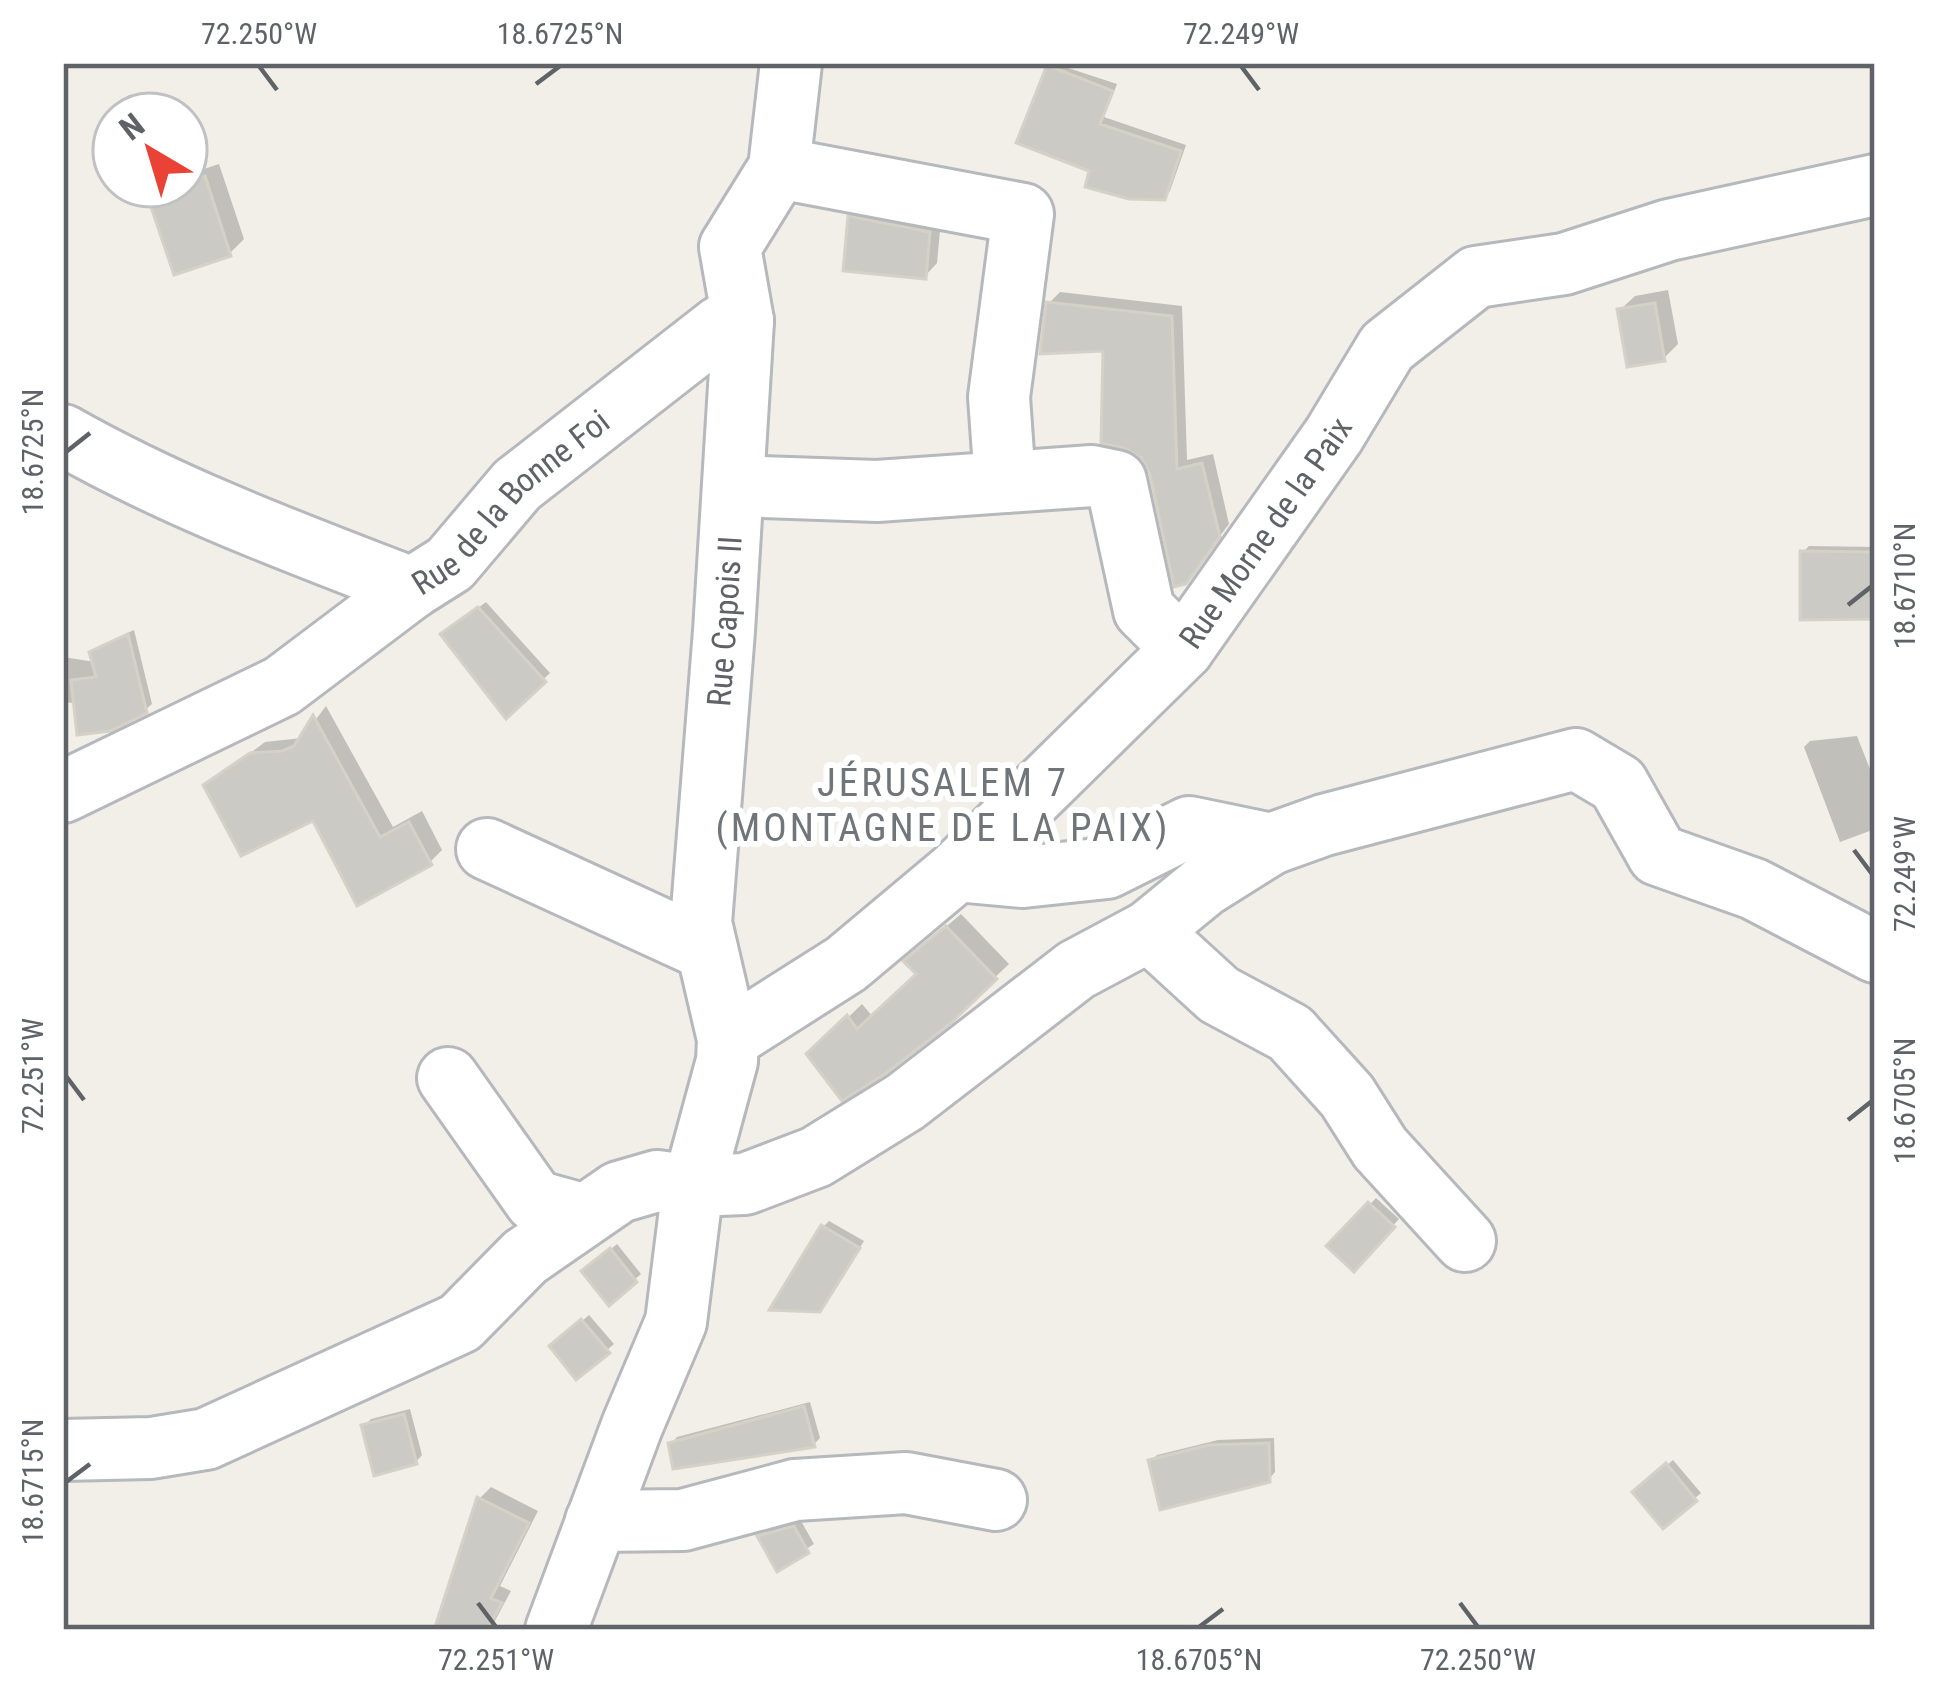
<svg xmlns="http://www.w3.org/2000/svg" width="1938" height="1693" viewBox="0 0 1938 1693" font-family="'Roboto Condensed',sans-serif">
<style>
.shadow{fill:#0003}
.building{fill:#cccac5;stroke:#d6d1c6;stroke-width:3}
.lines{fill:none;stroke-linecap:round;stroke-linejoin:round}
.minor-casing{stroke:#b5b8bc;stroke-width:66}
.minor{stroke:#fff;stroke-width:60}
.ticks{fill:none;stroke:#5f6368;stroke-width:4.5}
.labels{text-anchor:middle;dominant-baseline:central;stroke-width:12;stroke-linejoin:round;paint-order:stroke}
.street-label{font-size:33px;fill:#5f6368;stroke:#fff}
.quarter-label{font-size:39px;letter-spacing:3px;fill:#70757a;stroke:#fff}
.neatline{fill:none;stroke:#5f6368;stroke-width:4.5}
.ticks-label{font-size:30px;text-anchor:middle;fill:#5f6368}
</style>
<rect width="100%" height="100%" fill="#f1efe8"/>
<path class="shadow" d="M 1053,63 L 1117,84 L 1104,117 L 1186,145 L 1170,191 L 1164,197 L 1093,169 L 1049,67 Z
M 219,164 L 244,239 L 230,253 L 151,196 L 160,186 L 186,186 L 186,175 Z
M 863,205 L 941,220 L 937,263 L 925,276 L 851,217 Z
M 1668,290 L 1678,344 L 1664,358 L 1620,310 L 1635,296 Z
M 1060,292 L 1182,306 L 1187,460 L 1213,454 L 1229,524 L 1185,582 L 1153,473 L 1106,348 L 1049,303 Z
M 1809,546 L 1874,547 L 1875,616 L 1803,552 Z
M 486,602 L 550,673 L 506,715 L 450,629 Z
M 134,630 L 152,704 L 145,710 L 63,702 L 63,657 L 95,662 L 92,653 L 99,646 Z
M 326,706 L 393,827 L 422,811 L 442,850 L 430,862 L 314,817 L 207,786 L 265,742 L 302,738 Z
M 1857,736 L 1875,782 L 1875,829 L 1840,842 L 1804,747 L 1810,741 Z
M 961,914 L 1009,964 L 950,1020 L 810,1054 L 862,1004 L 873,1017 L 920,973 L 921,948 Z
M 1376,1198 L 1399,1219 L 1354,1268 L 1331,1246 Z
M 829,1221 L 864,1241 L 826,1302 L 823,1227 Z
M 617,1244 L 641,1274 L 609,1301 L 591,1266 Z
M 589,1315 L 614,1344 L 577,1376 L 553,1346 Z
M 810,1402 L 820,1438 L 814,1444 L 671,1444 L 677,1437 Z
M 410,1409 L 422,1455 L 416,1462 L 364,1426 L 371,1419 Z
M 1274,1438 L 1275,1472 L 1269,1479 L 1151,1461 L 1157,1455 L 1218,1440 Z
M 1673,1460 L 1701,1493 L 1664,1525 L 1636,1492 Z
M 491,1487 L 538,1511 L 500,1586 L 511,1591 L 490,1630 L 437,1630 L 480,1498 Z
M 801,1521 L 814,1544 L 778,1567 L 761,1536 L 767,1530 Z"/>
<path class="building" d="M 1047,65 L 1113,91 L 1100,124 L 1181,151 L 1165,200 L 1129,199 L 1085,187 L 1089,171 L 1016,143 Z
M 205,176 L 231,256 L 174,275 L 147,195 L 186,186 L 186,182 Z
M 848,216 L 930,232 L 926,279 L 843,271 Z
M 1046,302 L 1172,316 L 1177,469 L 1202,463 L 1220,537 L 1186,584 L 1174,587 L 1150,474 L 1141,458 L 1124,448 L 1101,443 L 1103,351 L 1040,354 Z
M 1655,303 L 1665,361 L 1627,367 L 1617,309 Z
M 1800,551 L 1875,552 L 1875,619 L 1800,620 Z
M 478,607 L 546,682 L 506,719 L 440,634 Z
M 128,634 L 147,713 L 110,731 L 77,735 L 71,680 L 96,677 L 89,652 Z
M 313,715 L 380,837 L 409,822 L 432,865 L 357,906 L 313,821 L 241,856 L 203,785 L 250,753 L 282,751 L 294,746 Z
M 946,926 L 997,979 L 952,1022 L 885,1074 L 842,1101 L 806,1054 L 847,1015 L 857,1029 L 916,974 L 903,961 Z
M 1368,1202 L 1395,1227 L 1354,1272 L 1326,1246 Z
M 821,1225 L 860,1248 L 820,1312 L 769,1310 Z
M 610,1248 L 637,1282 L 609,1306 L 581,1271 Z
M 581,1319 L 610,1353 L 576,1380 L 549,1346 Z
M 804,1406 L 815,1447 L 673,1469 L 668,1443 Z
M 404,1414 L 417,1464 L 374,1476 L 361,1425 Z
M 1269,1443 L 1270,1482 L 1160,1510 L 1148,1460 L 1209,1445 Z
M 1666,1463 L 1697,1501 L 1663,1529 L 1632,1492 Z
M 477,1497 L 529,1523 L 491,1598 L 502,1603 L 487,1630 L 434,1630 Z
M 794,1526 L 809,1553 L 777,1572 L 757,1536 Z"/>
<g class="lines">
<g class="minor-casing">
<g id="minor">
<path d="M 779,168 L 1023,214 L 999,397 L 1005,482"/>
<path id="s1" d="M 63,435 C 174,498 293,542 412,588 L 450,564 L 517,485 L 721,326 L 743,321"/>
<path d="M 733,486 L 877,491 L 1092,476 L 1116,481 L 1144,610 L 1183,649"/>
<path d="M 63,792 L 282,686 L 412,588"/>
<path d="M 487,849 L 707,950"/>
<path d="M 957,871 L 1023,877 L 1107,868 L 1189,827 L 1271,844 L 1324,825 L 1576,759 L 1618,784 L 1658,855 L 1754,889 L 1875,952"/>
<path d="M 1149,931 L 1219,995 L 1290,1033 L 1347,1096 L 1380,1148 L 1465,1241"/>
<path id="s2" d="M 728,1039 L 846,964 L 957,871 L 1183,649 L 1334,435 L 1387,347 L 1476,277 L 1564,264 L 1669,230 L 1875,185"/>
<path d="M 448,1078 L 535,1201 L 582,1214"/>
<path d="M 63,1450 L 151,1448 L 206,1439 L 460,1323 L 525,1257 L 619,1192 L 657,1181 L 693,1186 L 745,1184 L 816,1157 L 905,1102 L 1076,970 L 1149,931 L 1204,886 L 1271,844"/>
<path d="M 596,1521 L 683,1520 L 795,1490 L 906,1483 L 996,1500"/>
<path id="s3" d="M 556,1630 L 632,1426 L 676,1322 L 693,1186 L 727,1061 L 728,1039 L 701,923 L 724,631 L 743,321 L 730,247 L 779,168 L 791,63"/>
</g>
</g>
<use href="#minor" class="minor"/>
</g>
<path class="ticks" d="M 259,66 L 277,90M 1241,66 L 1259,90M 536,84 L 560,66M 66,452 L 90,433M 1848,605 L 1872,586M 1854,850 L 1872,874M 66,1076 L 84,1100M 1848,1120 L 1872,1101M 66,1482 L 90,1464M 478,1603 L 496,1627M 1460,1603 L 1478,1627M 1199,1627 L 1223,1609"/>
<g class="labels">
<g class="street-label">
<text stroke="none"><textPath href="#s1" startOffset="513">Rue de la Bonne Foi</textPath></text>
<text stroke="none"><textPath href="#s2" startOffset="744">Rue Morne de la Paix</textPath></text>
<text stroke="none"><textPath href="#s3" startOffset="1041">Rue Capois II</textPath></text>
</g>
<g class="quarter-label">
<text x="943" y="783">JÉRUSALEM 7<tspan x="943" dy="45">(MONTAGNE DE LA PAIX)</tspan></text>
</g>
</g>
<rect width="1938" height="1693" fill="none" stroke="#ffffff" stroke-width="132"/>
<g transform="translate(150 150) rotate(322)"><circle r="57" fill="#ffffff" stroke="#bfc1c3" stroke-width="3"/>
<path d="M0-9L21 45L0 30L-21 45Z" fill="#ea4335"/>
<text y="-18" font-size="33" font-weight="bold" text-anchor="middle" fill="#5f6368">N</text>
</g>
<rect x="66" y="66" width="1806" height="1561" class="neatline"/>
<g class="ticks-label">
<text x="259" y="44">72.250°W</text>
<text x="560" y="44">18.6725°N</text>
<text x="1241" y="44">72.249°W</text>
<text transform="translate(33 452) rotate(-90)" y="10">18.6725°N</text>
<text transform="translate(1905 586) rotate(-90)" y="10">18.6710°N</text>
<text transform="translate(1905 874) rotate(-90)" y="10">72.249°W</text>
<text transform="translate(33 1076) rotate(-90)" y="10">72.251°W</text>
<text transform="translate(1905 1101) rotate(-90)" y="10">18.6705°N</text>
<text transform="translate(33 1482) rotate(-90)" y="10">18.6715°N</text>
<text x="496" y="1670">72.251°W</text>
<text x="1199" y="1670">18.6705°N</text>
<text x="1478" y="1670">72.250°W</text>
</g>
</svg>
